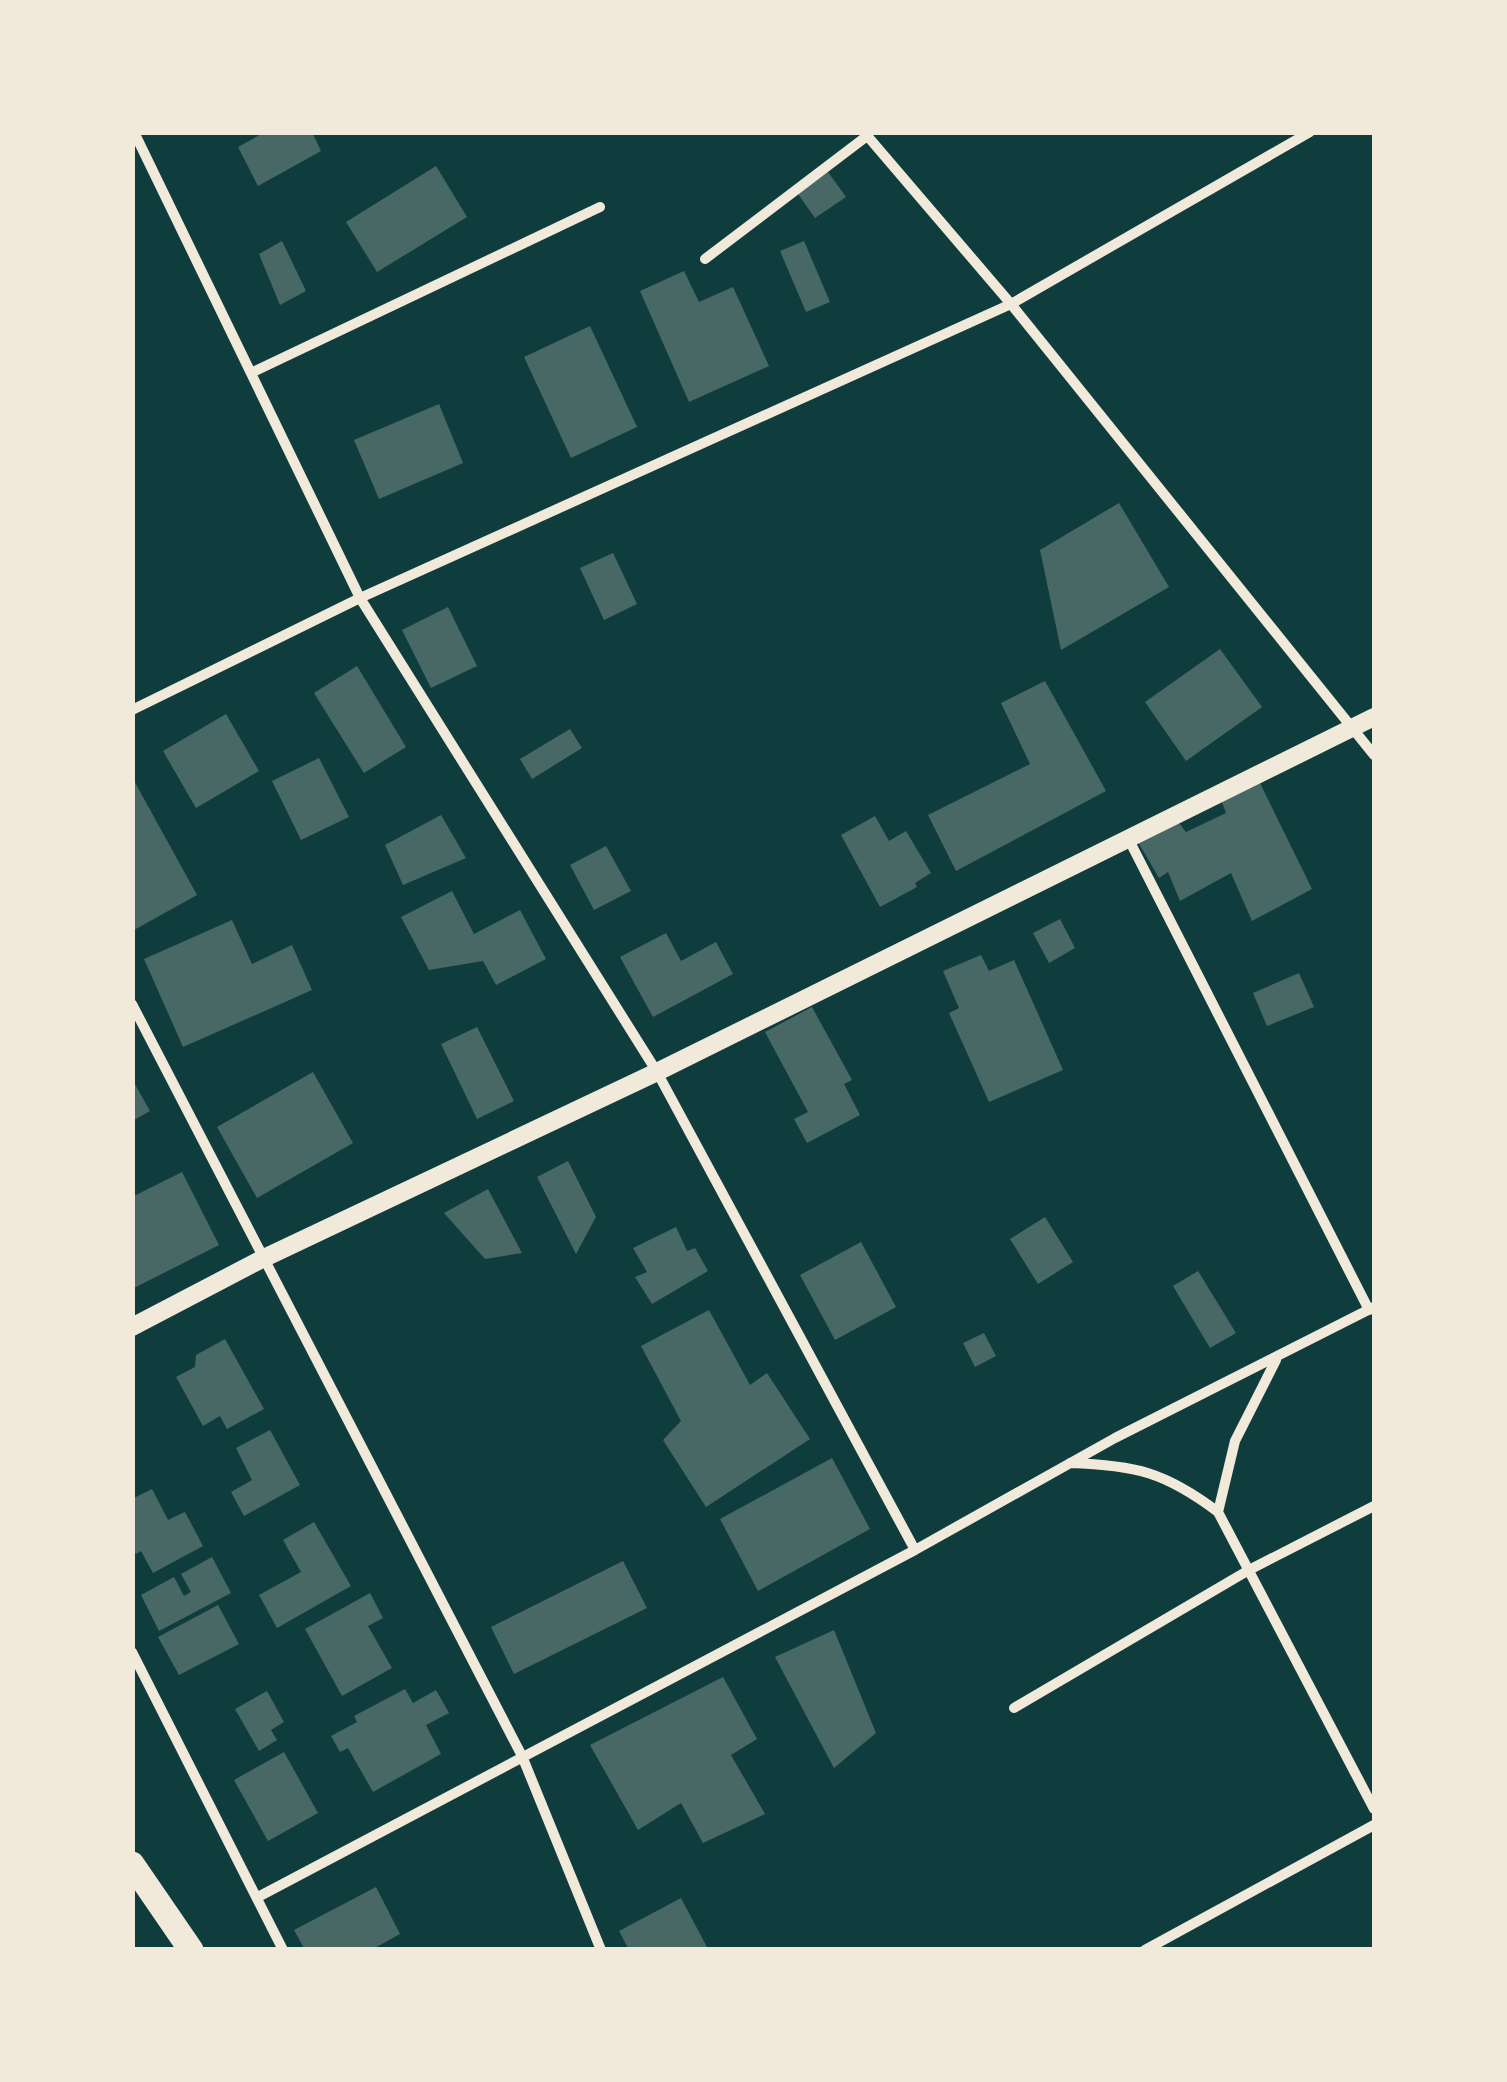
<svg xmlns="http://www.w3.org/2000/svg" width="1507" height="2082" viewBox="0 0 1507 2082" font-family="'IBM Plex Sans',sans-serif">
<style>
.building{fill:#486865}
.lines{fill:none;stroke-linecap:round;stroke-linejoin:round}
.minor{stroke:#f1e9da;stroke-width:10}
.tertiary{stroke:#f1e9da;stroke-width:18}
.primary{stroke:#f1e9da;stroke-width:25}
</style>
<rect width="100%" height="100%" fill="#0f3d3e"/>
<path class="building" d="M 265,132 L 312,132 L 321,151 L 258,186 L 238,147 Z
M 436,166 L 467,217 L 377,272 L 346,222 Z
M 828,172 L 846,197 L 815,218 L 798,194 Z
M 282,241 L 306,291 L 280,305 L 259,254 Z
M 804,241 L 830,302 L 806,312 L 780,251 Z
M 684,271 L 699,302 L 733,287 L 769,366 L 689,402 L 640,291 Z
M 590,326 L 637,427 L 571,458 L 524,357 Z
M 439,404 L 463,463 L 379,499 L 354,440 Z
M 1119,503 L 1169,587 L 1061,650 L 1040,550 Z
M 613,553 L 637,604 L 604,620 L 580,568 Z
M 448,607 L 477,666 L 431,688 L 402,630 Z
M 1220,649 L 1262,707 L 1186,761 L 1145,702 Z
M 357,666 L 406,747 L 364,773 L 314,693 Z
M 1045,681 L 1106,791 L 956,871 L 928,815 L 1030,764 L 1001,703 Z
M 226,714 L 259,771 L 196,808 L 163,751 Z
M 570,729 L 582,748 L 532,779 L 520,759 Z
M 319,758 L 349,817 L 301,840 L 272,781 Z
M 132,777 L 197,895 L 134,930 L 132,927 Z
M 1260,783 L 1312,889 L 1252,921 L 1231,873 L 1180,901 L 1168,872 L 1159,878 L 1135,837 L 1175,818 L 1186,832 L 1226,813 L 1220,797 Z
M 441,815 L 466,858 L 403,885 L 385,845 Z
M 875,816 L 889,841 L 906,831 L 931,873 L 915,883 L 917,887 L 880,907 L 841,835 Z
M 606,846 L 631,891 L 594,910 L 570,865 Z
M 452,891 L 474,934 L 520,910 L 546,959 L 496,985 L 483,961 L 429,970 L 401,917 Z
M 1060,919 L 1075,948 L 1049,963 L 1033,933 Z
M 232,920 L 252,964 L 292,945 L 312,990 L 183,1047 L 144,959 Z
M 666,933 L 681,961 L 716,942 L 733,974 L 653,1017 L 620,957 Z
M 981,955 L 989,971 L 1014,960 L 1063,1070 L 989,1102 L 949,1013 L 959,1008 L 943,971 Z
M 1299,973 L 1314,1007 L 1267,1026 L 1253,993 Z
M 812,1007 L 852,1080 L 844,1084 L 860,1115 L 807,1143 L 794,1119 L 808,1112 L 765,1032 Z
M 477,1027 L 514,1101 L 477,1119 L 441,1044 Z
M 313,1072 L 353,1143 L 257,1198 L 217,1127 Z
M 132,1079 L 150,1111 L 132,1121 Z
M 568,1161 L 596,1217 L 576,1254 L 537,1177 Z
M 182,1172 L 219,1245 L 132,1289 L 132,1197 Z
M 488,1189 L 522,1253 L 485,1259 L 444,1213 Z
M 1045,1217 L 1073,1262 L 1038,1284 L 1010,1239 Z
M 676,1227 L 687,1251 L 695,1248 L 708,1271 L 652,1304 L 635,1277 L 647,1272 L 633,1248 Z
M 861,1242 L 896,1307 L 835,1340 L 800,1275 Z
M 1198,1271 L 1236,1333 L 1210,1348 L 1173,1286 Z
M 709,1310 L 750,1385 L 767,1373 L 810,1439 L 706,1507 L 663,1440 L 681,1421 L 641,1346 Z
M 984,1333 L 996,1356 L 975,1367 L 963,1343 Z
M 225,1339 L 264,1409 L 227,1429 L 220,1416 L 203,1426 L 176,1377 L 195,1367 L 196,1355 Z
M 270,1430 L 300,1485 L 244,1516 L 231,1492 L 252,1480 L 236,1448 Z
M 832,1458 L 870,1529 L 758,1591 L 720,1519 Z
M 152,1489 L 168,1520 L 185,1512 L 203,1546 L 153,1573 L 141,1551 L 136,1554 L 132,1548 L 132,1499 Z
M 314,1522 L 351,1586 L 277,1628 L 259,1595 L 301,1572 L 283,1540 Z
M 212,1557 L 231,1593 L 159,1631 L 141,1595 L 174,1577 L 184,1596 L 191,1592 L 181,1574 Z
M 623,1561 L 647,1608 L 514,1674 L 491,1627 Z
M 370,1593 L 383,1618 L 368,1626 L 392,1668 L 342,1696 L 305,1629 Z
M 218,1605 L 239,1644 L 179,1675 L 158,1637 Z
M 834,1630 L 876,1733 L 834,1768 L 775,1657 Z
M 723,1677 L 757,1739 L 731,1755 L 765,1814 L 703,1843 L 681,1803 L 638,1830 L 590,1745 Z
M 405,1689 L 413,1703 L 436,1690 L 449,1713 L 426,1725 L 441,1754 L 373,1792 L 348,1748 L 340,1752 L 331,1736 L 357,1722 L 354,1716 Z
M 267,1691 L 284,1722 L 271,1730 L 277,1740 L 259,1751 L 235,1709 Z
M 284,1752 L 318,1813 L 268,1841 L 234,1780 Z
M 376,1887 L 400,1934 L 371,1950 L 305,1950 L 294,1930 Z
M 681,1898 L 708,1949 L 629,1950 L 619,1931 Z"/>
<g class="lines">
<path class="minor" d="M 134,132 L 360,598 L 657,1072 L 915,1550
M 864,132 L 1011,304 L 1374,755
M 705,259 L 867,136
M 251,373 L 600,207
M 132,710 L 360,598 L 1011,304 L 1310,132
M 1128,838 L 1369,1310
M 132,1004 L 522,1756 L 601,1950
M 1070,1463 C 1135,1465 1165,1472 1218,1512 L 1374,1809
M 1218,1512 L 1235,1441 L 1276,1360
M 132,1652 L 283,1950
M 1014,1708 L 1249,1570 L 1374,1506
M 258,1897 L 915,1550 L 1115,1438 L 1374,1307
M 1145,1950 L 1374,1825"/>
<path class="tertiary" d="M 132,1327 L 262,1259 L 657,1072 L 1374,717"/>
<path class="primary" d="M 132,1864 L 191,1950"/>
</g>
<rect width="1507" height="2082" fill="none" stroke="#f1e9da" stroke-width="270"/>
</svg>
